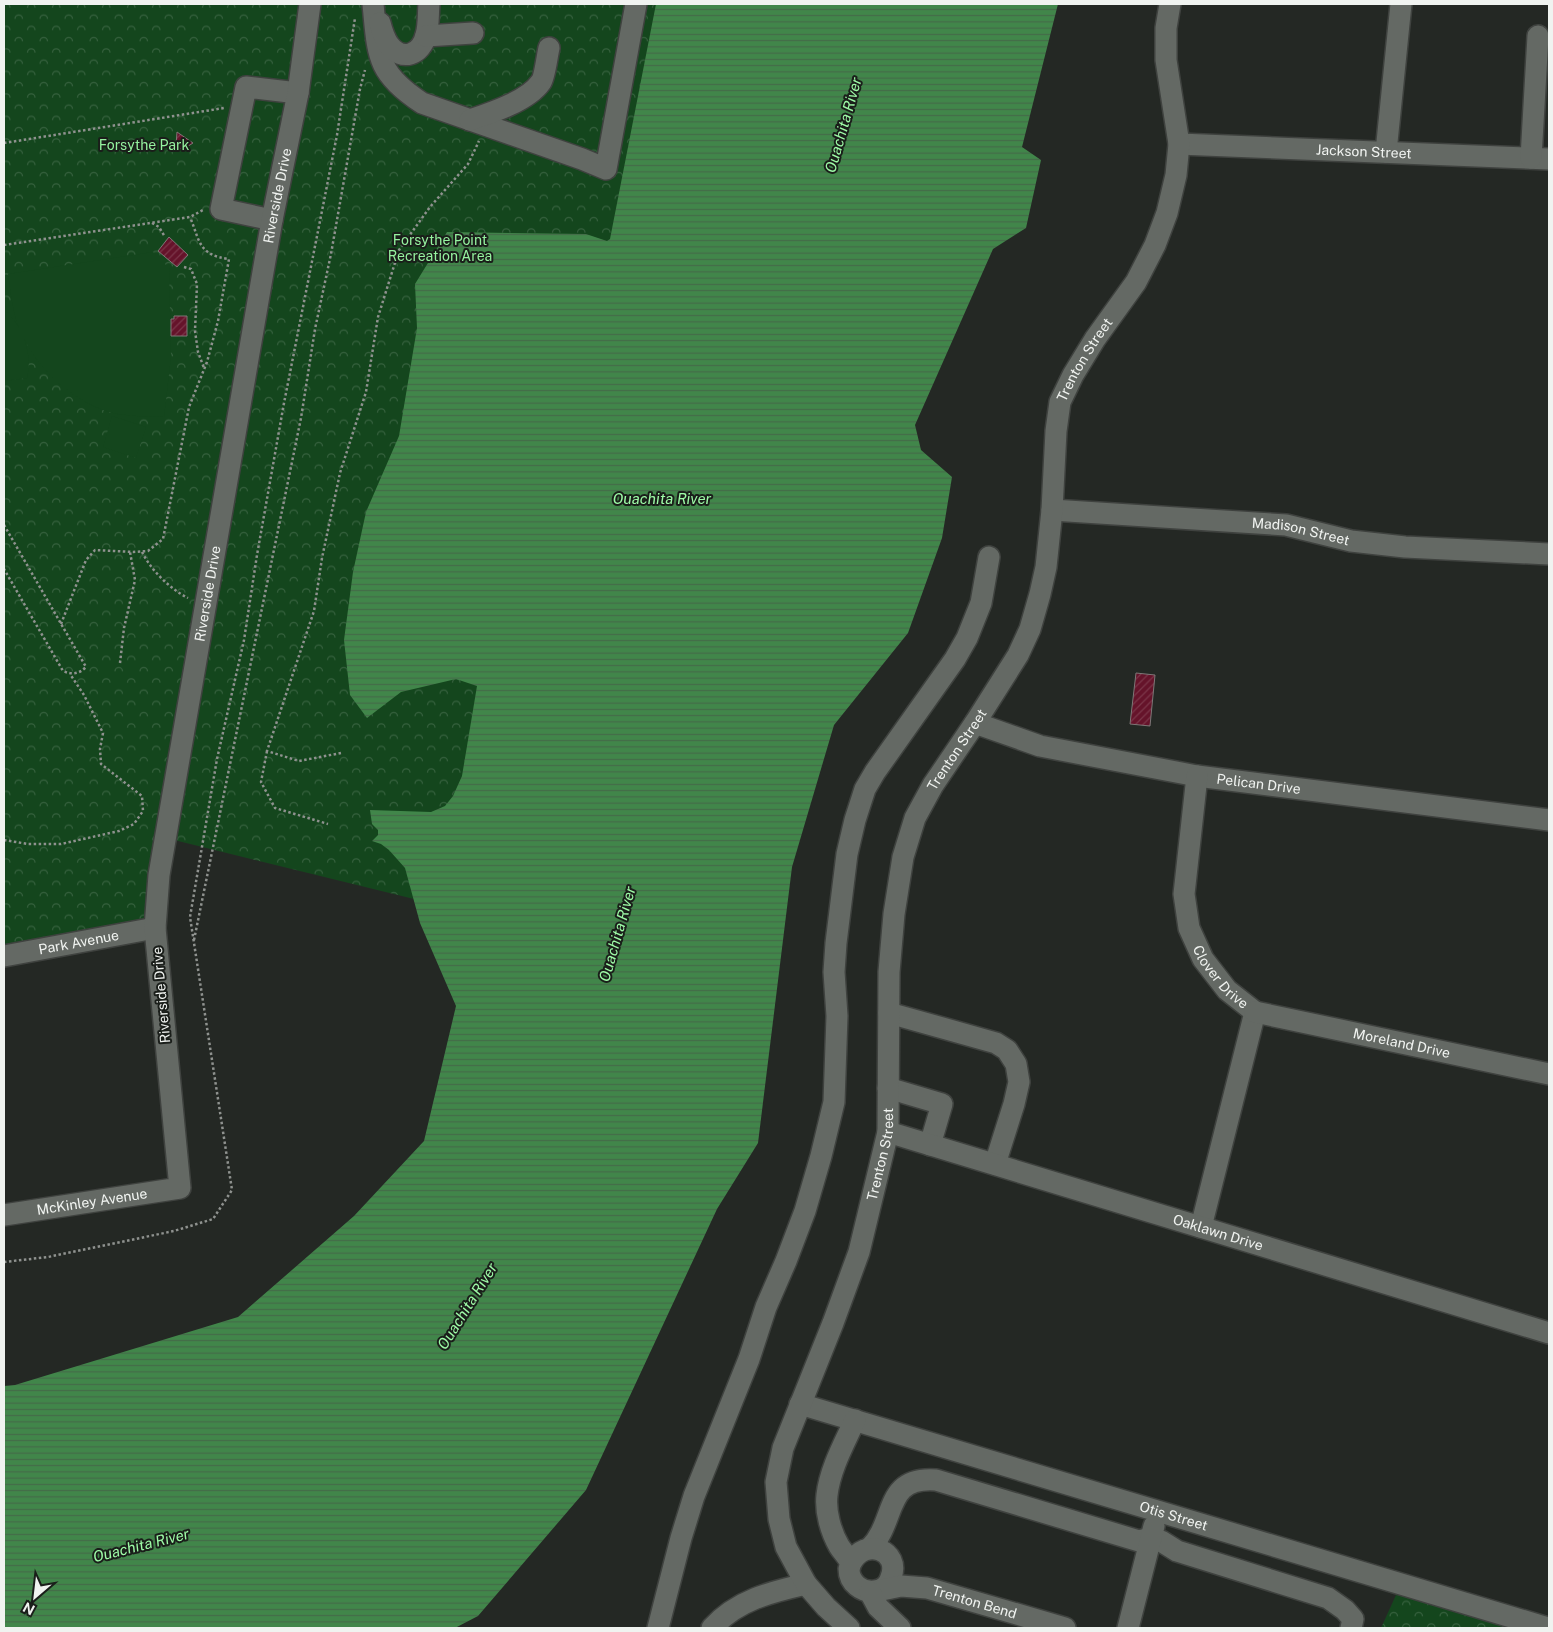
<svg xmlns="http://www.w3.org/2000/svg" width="1553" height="1632" viewBox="0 0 1553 1632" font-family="'Public Sans',sans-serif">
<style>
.park{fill:url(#park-crowns)}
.garden{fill:#14461d}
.water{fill:url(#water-rules)}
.building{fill:url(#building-hatch);stroke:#7e7777}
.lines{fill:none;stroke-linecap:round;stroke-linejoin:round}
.minor-casing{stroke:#3f423f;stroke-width:24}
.path{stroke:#8f928f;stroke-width:2.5;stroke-dasharray:2.5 2.5;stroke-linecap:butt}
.minor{stroke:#646964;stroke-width:21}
.labels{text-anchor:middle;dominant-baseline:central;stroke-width:4;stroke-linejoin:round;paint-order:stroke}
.park-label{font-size:14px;fill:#95f29f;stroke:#1a1e1a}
.street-label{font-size:14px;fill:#f0f3f0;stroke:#1a1e1a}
.water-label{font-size:15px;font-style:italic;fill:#9efba7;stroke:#1a1e1a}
</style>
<defs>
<pattern id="park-crowns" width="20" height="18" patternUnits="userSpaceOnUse" patternTransform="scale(1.25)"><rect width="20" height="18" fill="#14461d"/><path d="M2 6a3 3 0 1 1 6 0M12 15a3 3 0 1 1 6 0" fill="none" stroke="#36613e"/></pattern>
<pattern id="water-rules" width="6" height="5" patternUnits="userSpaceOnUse" patternTransform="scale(1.25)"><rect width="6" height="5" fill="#41864a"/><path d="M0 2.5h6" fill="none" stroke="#446b49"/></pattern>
<pattern id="building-hatch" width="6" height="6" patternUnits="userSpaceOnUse" patternTransform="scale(1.25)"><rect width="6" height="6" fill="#65132a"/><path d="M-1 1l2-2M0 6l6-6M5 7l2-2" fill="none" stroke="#7b3649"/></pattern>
</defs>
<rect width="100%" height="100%" fill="#242824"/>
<path class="park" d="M 4,4 L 660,4 L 586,394 L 467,912 L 170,839 L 155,928 L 4,956 Z
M 1401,1584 L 1545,1628 L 1381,1628 Z"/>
<path class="garden" d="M 153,252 L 169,268 L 171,357 L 164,417 C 144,416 122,417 103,410 C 61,394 25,356 14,312 C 11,299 10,286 8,274 Z
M 4,310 C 23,325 33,354 27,378 L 4,381 Z
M 112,416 L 146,427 L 136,458 L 103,447 Z"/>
<path class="water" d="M 656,4 L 1058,4 L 1022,147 L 1041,160 L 1026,228 L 993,249 L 915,425 L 921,450 L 952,477 L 942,538 L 908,633 L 834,725 L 792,867 L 758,1143 L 717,1209 L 586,1490 L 478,1616 L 455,1628 L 4,1628 L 4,1386 L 15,1385 L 238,1317 L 354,1216 L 424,1141 L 456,1006 L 420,923 L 405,868 L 389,850 L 381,844 L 372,841 L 378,835 L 378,830 L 372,824 L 370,810 L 431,812 L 445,806 L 453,796 L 462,776 L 477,686 L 456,679 L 401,692 L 367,718 L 350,695 L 344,640 L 353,572 L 366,512 L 399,436 L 417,328 L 415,284 L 447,232 L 586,234 L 607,241 L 610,239 Z"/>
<path class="building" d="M 177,132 L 193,143 L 182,150 L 176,145 Z
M 169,237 L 188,255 L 177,267 L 158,251 Z
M 174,316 L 187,316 L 187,336 L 171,336 L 171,319 L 174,319 Z
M 1136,673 L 1155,675 L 1150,726 L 1130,724 Z"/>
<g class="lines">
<g class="minor-casing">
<g id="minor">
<path d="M 373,4 C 378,55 376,73 422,103 L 582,159 L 606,169 L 636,4"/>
<path d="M 380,23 C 382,31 384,38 389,45 C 402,62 421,55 426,35 C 429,25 428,14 429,4"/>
<path d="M 426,36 L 473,33"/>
<path d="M 470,120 C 491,113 528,101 541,82 C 545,76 547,56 549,48"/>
<path id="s1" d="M 1179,144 L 1549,159"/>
<path d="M 1386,152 L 1401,4"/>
<path d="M 1531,158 L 1538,36"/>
<path d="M 272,220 L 221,209 L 246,87 L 298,93"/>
<path id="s2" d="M 1052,510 L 1286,525 L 1351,541 L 1405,547 L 1549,554"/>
<path id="s3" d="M 975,723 L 1040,746 L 1197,776 L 1549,820"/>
<path id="s4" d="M 1197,776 L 1184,894 L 1189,928 L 1203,959 L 1227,990 L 1255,1012 L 1201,1227"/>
<path id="s5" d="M 4,956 L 155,928"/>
<path id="s6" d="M 1255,1012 L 1549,1074"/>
<path d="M 889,1013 L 996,1043 L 1007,1050 L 1016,1064 L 1019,1082 L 1014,1104 L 995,1164"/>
<path d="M 888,1088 L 942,1104 L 930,1145"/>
<path id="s7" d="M 888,1132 L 1549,1333"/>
<path id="s8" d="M 4,1215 L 180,1188 L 155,928 L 159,875 L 272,220 L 298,93 L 310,4"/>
<path id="s9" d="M 800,1404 L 1548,1628"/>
<path d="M 1161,1541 L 1177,1551 L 1328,1598 L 1345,1610 L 1353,1619 L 1351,1628"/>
<path d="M 870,1548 C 897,1521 883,1476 936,1480 L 1139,1541 L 1151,1538"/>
<path d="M 851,1563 C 865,1536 901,1551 891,1577 C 889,1585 883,1590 875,1591 C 862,1593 849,1583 849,1569 C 850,1566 851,1565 850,1562 C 848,1557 842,1551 839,1546 C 831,1532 825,1512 827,1495 C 830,1469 844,1444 855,1420"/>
<path id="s10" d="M 882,1590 L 901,1586 L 927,1588 L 1065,1628"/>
<path d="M 870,1592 L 878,1607 L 900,1628"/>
<path d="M 658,1628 L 681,1538 L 694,1496 L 749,1359 L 766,1307 L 786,1261 L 805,1211 L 821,1156 L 834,1102 L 837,1016 L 834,972 L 836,943 L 847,854 L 855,820 L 865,789 L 875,772 L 955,659 L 967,638 L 981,603 L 989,557"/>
<path d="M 712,1628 C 737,1600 771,1592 806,1584"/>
<path id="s11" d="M 849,1628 L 826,1607 L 806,1584 L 786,1547 L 779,1519 L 776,1482 L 783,1448 L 833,1323 L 859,1252 L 888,1132 L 889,972 L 894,914 L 903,857 L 915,818 L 933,785 L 975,723 L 1018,655 L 1030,629 L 1040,594 L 1046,567 L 1052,510 L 1056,431 L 1060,402 L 1073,375 L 1095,339 L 1136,282 L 1155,245 L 1167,213 L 1176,175 L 1179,144 L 1166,60 L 1166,28 L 1170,4"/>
<path d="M 1128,1628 L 1154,1526"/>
</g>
</g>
<path class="path" d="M 4,143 L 224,108
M 152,223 L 159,227 L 165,237
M 4,245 L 190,217 L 203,210
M 184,267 L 191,269 L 197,284 L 195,331 L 198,352 L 204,368
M 4,525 L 86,667 C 79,674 72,675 63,671 L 4,569
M 142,552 C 151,570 170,589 188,598
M 61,624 L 86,560 L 95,550 L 133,552 L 148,551 L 163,539 L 189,407 L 207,362 L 218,321 L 229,259 C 198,255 200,241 190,217
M 120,663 L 124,628 L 135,580 L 130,552
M 267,751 L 261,782 L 275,808 L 328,824
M 341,753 L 299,761 L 267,751 L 314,611 L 322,558 L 340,473 L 366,392 L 378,317 L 399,250 L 430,207 L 468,164 L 479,141
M 4,840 L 28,844 L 61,844 L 119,831 L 134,824 L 143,811 L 142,796 L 101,764 L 100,749 L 103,733 L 84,695 L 70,674
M 194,940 L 301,418 L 315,329 L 331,254 L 360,89 L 365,70
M 4,1262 L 48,1257 L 174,1231 L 213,1219 L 232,1190 L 190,917 L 217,759 L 244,640 L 257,555 L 284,403 L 337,135 L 355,18"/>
<use href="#minor" class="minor"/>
</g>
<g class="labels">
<g class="park-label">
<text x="144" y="145">Forsythe Park</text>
<text x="440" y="240">Forsythe Point<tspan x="440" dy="16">Recreation Area</tspan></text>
</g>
<g class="street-label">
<text stroke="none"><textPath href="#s1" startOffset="185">Jackson Street</textPath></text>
<text stroke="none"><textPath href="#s8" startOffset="1182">Riverside Drive</textPath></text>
<text stroke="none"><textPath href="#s11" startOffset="1355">Trenton Street</textPath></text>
<text stroke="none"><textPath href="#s2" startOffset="250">Madison Street</textPath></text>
<text stroke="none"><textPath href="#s8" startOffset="778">Riverside Drive</textPath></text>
<text stroke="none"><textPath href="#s11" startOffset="935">Trenton Street</textPath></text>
<text stroke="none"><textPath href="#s3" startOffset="291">Pelican Drive</textPath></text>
<text stroke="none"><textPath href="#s5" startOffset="76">Park Avenue</textPath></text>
<text stroke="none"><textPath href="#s4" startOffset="212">Clover Drive</textPath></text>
<text transform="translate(161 995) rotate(-95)">Riverside Drive</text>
<text stroke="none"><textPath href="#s6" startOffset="150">Moreland Drive</textPath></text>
<text stroke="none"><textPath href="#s11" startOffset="515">Trenton Street</textPath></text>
<text stroke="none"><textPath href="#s8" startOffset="89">McKinley Avenue</textPath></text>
<text stroke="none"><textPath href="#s7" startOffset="345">Oaklawn Drive</textPath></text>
<text stroke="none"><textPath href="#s9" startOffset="390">Otis Street</textPath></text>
<text stroke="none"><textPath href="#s10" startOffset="95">Trenton Bend</textPath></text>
</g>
<g class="water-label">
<text transform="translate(843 125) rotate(-74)">Ouachita River</text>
<text x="662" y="498">Ouachita River</text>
<text transform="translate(617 934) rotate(-74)">Ouachita River</text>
<text transform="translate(467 1306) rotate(-58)">Ouachita River</text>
<text transform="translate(141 1545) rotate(-14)">Ouachita River</text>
</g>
</g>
<rect width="1553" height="1632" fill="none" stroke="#f0f3f0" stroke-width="10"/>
<g transform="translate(35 1597) rotate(208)" stroke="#1a1e1a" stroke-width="4" paint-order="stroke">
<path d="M0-4L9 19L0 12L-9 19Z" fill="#f0f3f0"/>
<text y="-8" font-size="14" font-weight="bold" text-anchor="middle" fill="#f0f3f0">N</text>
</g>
</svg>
